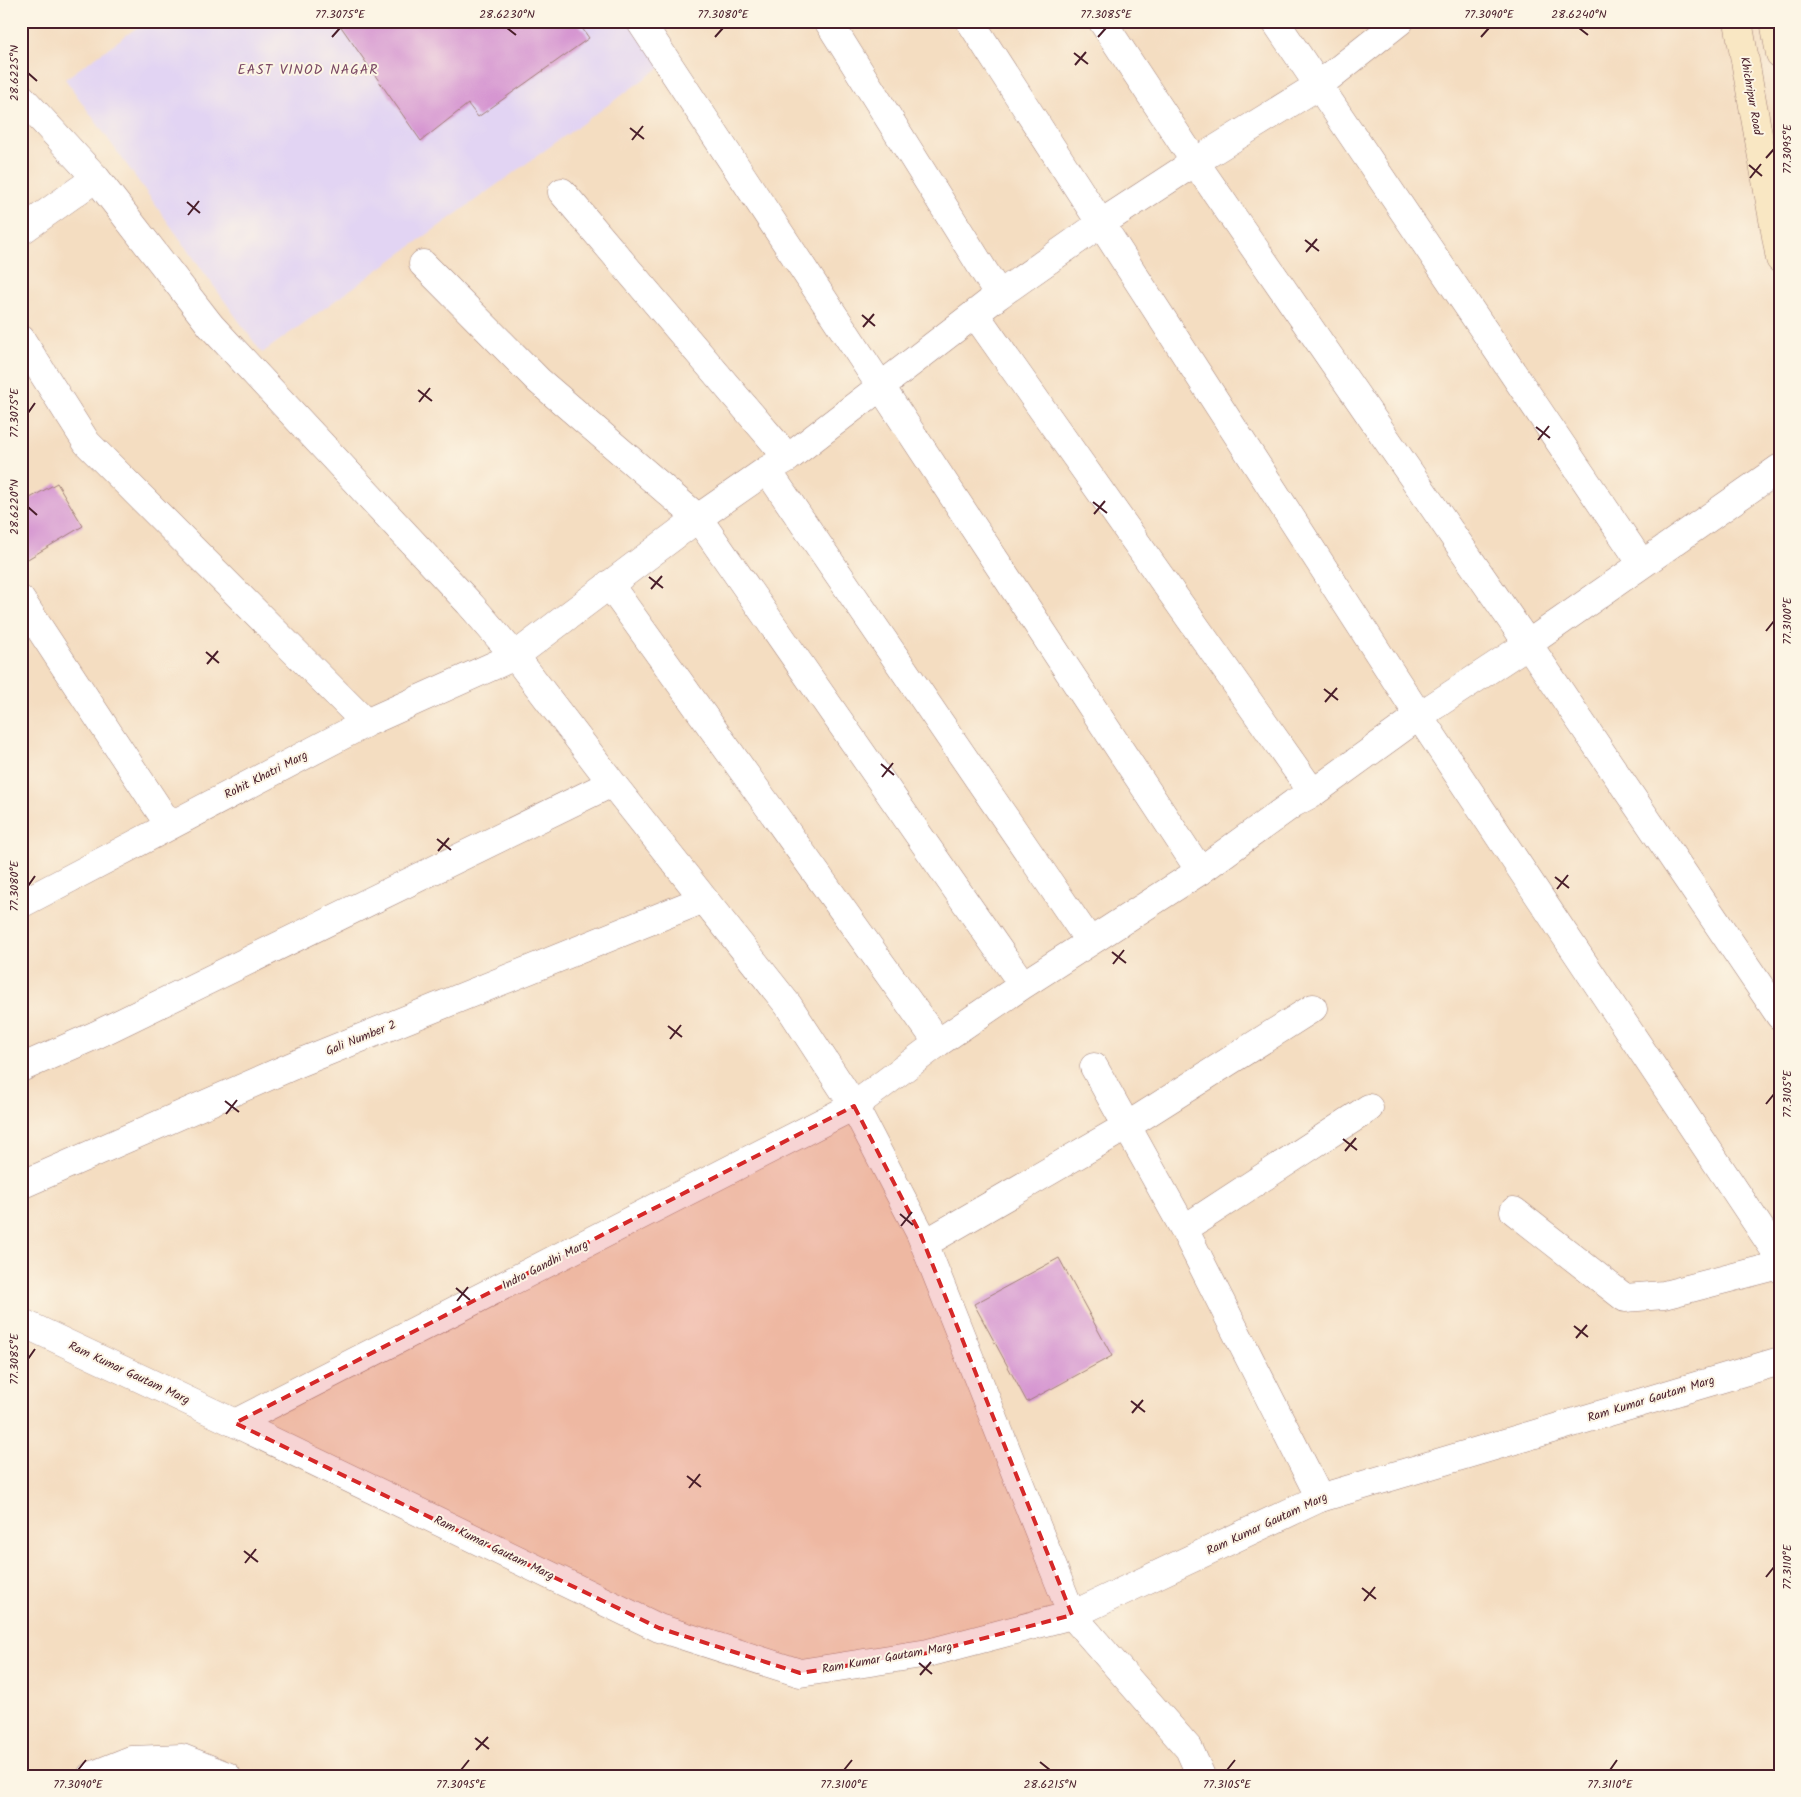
<svg xmlns="http://www.w3.org/2000/svg" width="1801" height="1797" viewBox="0 0 1801 1797" font-family="Kalam,sans-serif">
<style>
.built{fill:#e2d4f3}
.building{fill:#d696d1}
.lines{fill:none;stroke-linecap:round;stroke-linejoin:round}
.minor-casing{stroke:#9f7e76;stroke-width:29}
.tertiary-casing{stroke:#9f7e76;stroke-width:29}
.secondary-casing{stroke:#9f7e76;stroke-width:29}
.minor{stroke:#fff;stroke-width:28}
.tertiary{stroke:#fff;stroke-width:28}
.secondary{stroke:#f9e7c3;stroke-width:28}
.marked{fill:#d62828;fill-opacity:0.2;stroke:#d62828;stroke-width:4;stroke-dasharray:10 6;stroke-linejoin:round}
.ticks{fill:none;stroke:#4a1f2b;stroke-width:2}
.labels{text-anchor:middle;dominant-baseline:central;stroke-width:4;stroke-linejoin:round;paint-order:stroke}
.street-label{font-size:12px;fill:#4a1f2b;stroke:#fcf5e5}
.neighbourhood-label{font-size:14px;letter-spacing:1px;fill:#7b4965;stroke:#fcf5e5}
.neatline{fill:none;stroke:#4a1f2b;stroke-width:2}
.ticks-label{font-size:12px;text-anchor:middle;fill:#4a1f2b}
</style>
<rect width="100%" height="100%" fill="#fcf5e5"/>
<filter id="ink" filterUnits="userSpaceOnUse"><feTurbulence type="fractalNoise" baseFrequency=".02" numOctaves="2"/><feDisplacementMap in="SourceGraphic" scale="10" xChannelSelector="R" yChannelSelector="G"/><feConvolveMatrix kernelMatrix="1 2 1 2 8 2 1 2 1" color-interpolation-filters="sRGB"/></filter>
<filter id="wash" filterUnits="userSpaceOnUse"><feTurbulence type="fractalNoise" baseFrequency=".0096" numOctaves="4" result="noise"/><feDisplacementMap in="SourceGraphic" scale="20" xChannelSelector="R" yChannelSelector="G"/><feGaussianBlur stdDeviation="1.12" result="paint"/><feColorMatrix in="noise" values="0 0 0 0 0 0 0 0 0 0 0 0 0 0 0 0 0 1.4 0 .05"/><feComposite in="paint" operator="in"/></filter>
<g filter="url(#wash)">
<rect width="100%" height="100%" fill="#f4ddc1"/>
<path class="built" d="M 146,21 L 645,21 L 672,59 L 262,353 L 65,79 Z"/>
<g id="blocks">
<path class="building" d="M 337,21 L 577,21 L 589,38 L 478,117 L 468,104 L 421,141 Z
M 57,483 L 83,526 L 21,563 L 21,503 Z
M 1059,1258 L 1112,1356 L 1027,1402 L 974,1304 Z"/>
</g>
</g>
<g filter="url(#ink)">
<use href="#blocks" fill-opacity="0" stroke="#9f7e76" stroke-width="1"/>
<g class="lines">
<g class="minor-casing">
<path id="minor" d="M 640,21 L 1200,871
M 828,21 L 999,295
M 970,21 L 1419,716 L 1780,1258
M 1102,21 L 1195,162 L 1528,644 L 1780,1016
M 1275,21 L 1642,564
M 21,97 L 96,178 L 211,326 L 469,603 L 515,656 L 612,783 L 788,1005 L 854,1106 L 920,1233 L 1072,1615 L 1189,1749 L 1201,1776
M 562,192 L 788,458
M 21,231 L 96,178
M 423,264 L 539,381 L 698,518 L 1023,985
M 975,314 L 1313,793
M 21,339 L 87,443 L 366,723
M 767,470 L 1090,942
M 609,584 L 938,1043
M 21,600 L 169,825
M 21,904 L 366,723 L 515,656 L 698,518 L 767,470 L 788,458 L 999,295 L 1100,224 L 1195,162 L 1319,85 L 1400,21
M 1094,1067 L 1184,1229 L 1320,1498
M 21,1068 L 96,1035 L 612,783
M 21,1185 L 299,1063 L 704,899
M 1514,1211 L 1625,1298 L 1664,1295 L 1780,1265
M 1184,1229 L 1369,1108
M 924,1244 L 1127,1126 L 1313,1008
M 235,1423 L 854,1106 L 938,1043 L 1023,985 L 1200,871 L 1294,803 L 1313,793 L 1419,716 L 1528,644 L 1780,468
M 91,1776 L 131,1760 L 182,1758 L 227,1776"/>
</g>
<g class="tertiary-casing">
<path id="tertiary" d="M 21,1322 L 235,1423 L 659,1628 L 800,1673 L 928,1653 L 1072,1615 L 1320,1498 L 1780,1361"/>
</g>
<g class="secondary-casing">
<path id="secondary" d="M 1738,21 L 1780,259
M 1774,21 L 1780,54"/>
</g>
<use href="#minor" class="minor"/>
<use href="#tertiary" class="tertiary"/>
<use href="#secondary" class="secondary"/>
</g>
</g>
<path class="marked" d="M 854,1106 L 920,1233 L 1072,1615 L 928,1653 L 800,1673 L 659,1628 L 235,1423 Z"/>
<path class="ticks" d="M 507,28 L 516,35M 1579,28 L 1588,35M 332,37 L 340,28M 715,37 L 723,28M 1098,37 L 1106,28M 1481,37 L 1489,28M 1074,53 L 1088,64M 1075,65 L 1086,52M 28,73 L 37,81M 630,128 L 644,139M 632,140 L 643,126M 1766,158 L 1774,149M 1749,165 L 1762,176M 1750,178 L 1761,164M 187,202 L 200,213M 188,215 L 199,201M 1305,240 L 1319,251M 1306,252 L 1317,239M 862,315 L 875,326M 863,327 L 874,314M 418,390 L 432,401M 419,402 L 430,388M 28,413 L 35,403M 1536,427 L 1550,438M 1538,440 L 1549,426M 1093,502 L 1107,513M 28,507 L 37,515M 1094,514 L 1105,501M 649,577 L 663,588M 651,589 L 662,576M 1766,631 L 1774,621M 206,652 L 219,663M 207,664 L 218,651M 1324,689 L 1338,700M 1325,702 L 1337,688M 881,764 L 894,775M 882,777 L 893,763M 437,839 L 451,850M 438,851 L 449,838M 1555,877 L 1569,888M 28,886 L 35,876M 1557,889 L 1568,875M 1112,952 L 1126,963M 1113,964 L 1124,950M 668,1026 L 682,1037M 670,1039 L 681,1025M 225,1101 L 239,1112M 1766,1104 L 1774,1094M 226,1114 L 237,1100M 1343,1139 L 1357,1150M 1345,1151 L 1356,1138M 900,1214 L 913,1225M 901,1226 L 912,1212M 456,1288 L 470,1300M 457,1301 L 468,1287M 1574,1326 L 1588,1337M 1576,1338 L 1587,1325M 28,1359 L 35,1349M 1131,1401 L 1145,1412M 1132,1413 L 1143,1400M 687,1476 L 701,1487M 689,1488 L 700,1474M 244,1551 L 258,1562M 245,1563 L 256,1549M 1766,1577 L 1774,1567M 1362,1588 L 1376,1599M 1364,1601 L 1375,1587M 919,1663 L 932,1674M 920,1675 L 931,1662M 475,1738 L 489,1749M 476,1750 L 488,1737M 1040,1762 L 1050,1770M 78,1770 L 86,1760M 461,1770 L 469,1760M 844,1770 L 852,1760M 1227,1770 L 1235,1760M 1610,1770 L 1617,1760"/>
<g class="labels">
<g class="street-label">
<text transform="translate(1751 96) rotate(80)">Khichripur Road</text>
<text transform="translate(266 775) rotate(-27)">Rohit Khatri Marg</text>
<text transform="translate(361 1038) rotate(-22)">Gali Number 2</text>
<text transform="translate(545 1265) rotate(-27)">Indra Gandhi Marg</text>
<text transform="translate(129 1373) rotate(25)">Ram Kumar Gautam Marg</text>
<text transform="translate(1651 1399) rotate(-17)">Ram Kumar Gautam Marg</text>
<text transform="translate(1267 1524) rotate(-25)">Ram Kumar Gautam Marg</text>
<text transform="translate(494 1548) rotate(26)">Ram Kumar Gautam Marg</text>
<text transform="translate(887 1658) rotate(-10)">Ram Kumar Gautam Marg</text>
</g>
<g class="neighbourhood-label">
<text x="308" y="70">EAST VINOD NAGAR</text>
</g>
</g>
<rect width="1801" height="1797" fill="none" stroke="#fcf5e5" stroke-width="55"/>
<rect x="28" y="28" width="1746" height="1742" class="neatline"/>
<g class="ticks-label">
<text x="340" y="18">77.3075°E</text>
<text x="507" y="18">28.6230°N</text>
<text x="723" y="18">77.3080°E</text>
<text x="1106" y="18">77.3085°E</text>
<text x="1489" y="18">77.3090°E</text>
<text x="1579" y="18">28.6240°N</text>
<text transform="translate(14 73) rotate(-90)" y="4">28.6225°N</text>
<text transform="translate(1787 149) rotate(-90)" y="4">77.3095°E</text>
<text transform="translate(14 413) rotate(-90)" y="4">77.3075°E</text>
<text transform="translate(14 507) rotate(-90)" y="4">28.6220°N</text>
<text transform="translate(1787 621) rotate(-90)" y="4">77.3100°E</text>
<text transform="translate(14 886) rotate(-90)" y="4">77.3080°E</text>
<text transform="translate(1787 1094) rotate(-90)" y="4">77.3105°E</text>
<text transform="translate(14 1359) rotate(-90)" y="4">77.3085°E</text>
<text transform="translate(1787 1567) rotate(-90)" y="4">77.3110°E</text>
<text x="78" y="1788">77.3090°E</text>
<text x="461" y="1788">77.3095°E</text>
<text x="844" y="1788">77.3100°E</text>
<text x="1050" y="1788">28.6215°N</text>
<text x="1227" y="1788">77.3105°E</text>
<text x="1610" y="1788">77.3110°E</text>
</g>
</svg>
